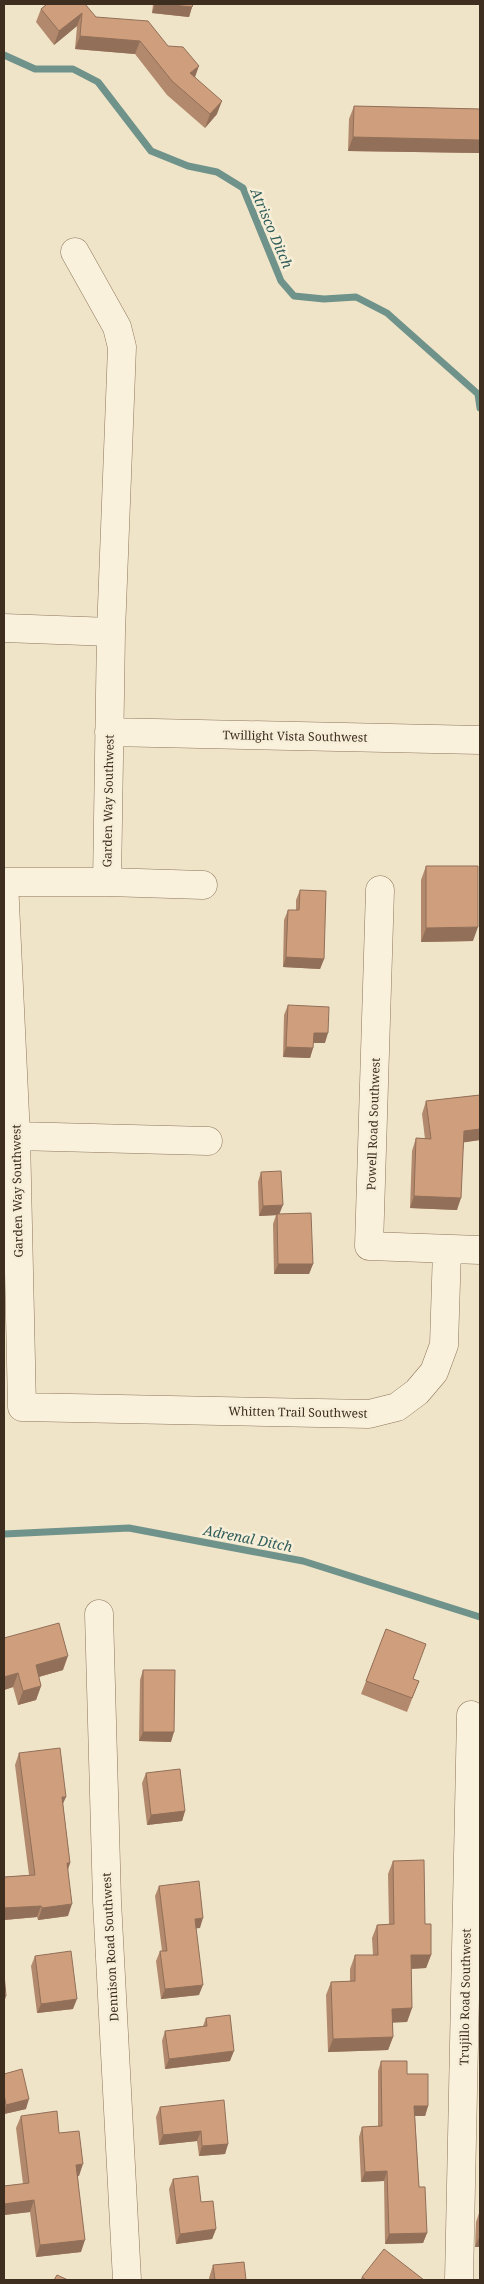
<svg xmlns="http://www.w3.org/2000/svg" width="484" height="2284" viewBox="0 0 484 2284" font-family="'Noto Serif',serif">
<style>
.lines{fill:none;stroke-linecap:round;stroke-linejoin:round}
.stream{stroke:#6f938a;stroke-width:7}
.minor-casing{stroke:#8d765c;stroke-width:29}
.minor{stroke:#faf1dc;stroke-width:28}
.wall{fill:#b2896c}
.shaded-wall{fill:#916f58}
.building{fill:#cf9f7d;stroke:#916f58}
.labels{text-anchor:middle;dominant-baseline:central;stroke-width:5;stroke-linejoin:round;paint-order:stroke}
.street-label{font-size:12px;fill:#3d2e20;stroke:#f7eed8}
.water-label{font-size:14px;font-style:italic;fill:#2f5d5a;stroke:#f7eed8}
</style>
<rect width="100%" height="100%" fill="#f0e4c8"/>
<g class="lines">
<path class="stream" d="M 4,55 L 35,69 L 73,69 L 98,82 L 151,151 L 188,166 L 217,172 L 243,188 L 281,281 L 294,296 L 324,299 L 356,297 L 387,313 L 478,394 L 480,408
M 4,1534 L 129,1528 L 303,1561 L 480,1617"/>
<g class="minor-casing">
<path id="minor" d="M 75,252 L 117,327 L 122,347 L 111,632 L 107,882 L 4,882 L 16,1136 L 22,1407 L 369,1414 L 397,1407 L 417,1392 L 434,1372 L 444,1345 L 447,1250
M 4,628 L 111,632
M 109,732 L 480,740
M 107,882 L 203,885
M 380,890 L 369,1246 L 480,1250
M 16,1136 L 208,1141
M 99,1614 L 107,1901 L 127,2280
M 459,2280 L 471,1715"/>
</g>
<use href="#minor" class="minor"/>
</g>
<path class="wall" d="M 47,4 L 96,17 L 168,46 L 195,77 L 217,114 L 205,128 L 167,95 L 135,54 L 75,49 L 77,26 L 54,45 L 36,22 L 41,9 Z
M 153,4 L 193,4 L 189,17 L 152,13 Z
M 354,106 L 480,109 L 480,153 L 348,151 L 349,119 Z
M 426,866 L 473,941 L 421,942 L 421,880 Z
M 300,890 L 324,959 L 320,969 L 283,967 L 284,920 L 288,910 L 296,910 L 296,900 Z
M 288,1005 L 325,1043 L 313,1043 L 313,1048 L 310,1058 L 283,1057 L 284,1015 Z
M 480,1095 L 480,1140 L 464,1142 L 457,1210 L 410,1208 L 412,1151 L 416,1138 L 425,1139 L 422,1114 L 426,1101 Z
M 261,1172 L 279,1214 L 313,1264 L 309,1274 L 274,1274 L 273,1224 L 276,1215 L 259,1216 L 258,1182 Z
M 386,1629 L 413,1679 L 419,1681 L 407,1712 L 361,1694 Z
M 4,1638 L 63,1670 L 39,1677 L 41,1686 L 36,1700 L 18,1705 L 13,1687 L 4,1690 Z
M 143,1670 L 171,1742 L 139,1741 L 140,1680 Z
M 19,1753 L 63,1804 L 70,1863 L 68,1870 L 68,1916 L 38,1920 L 37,1917 L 4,1920 L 4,1877 L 29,1875 L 15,1765 Z
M 146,1773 L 185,1811 L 182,1821 L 147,1825 L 142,1783 Z
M 393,1861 L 425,1924 L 431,1955 L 426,1968 L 411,1969 L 412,2008 L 407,2022 L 393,2022 L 393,2037 L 388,2050 L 328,2052 L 326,1995 L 331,1982 L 350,1981 L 350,1969 L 355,1955 L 373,1955 L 372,1938 L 377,1925 L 389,1924 L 388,1874 Z
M 159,1886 L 200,1928 L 196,1928 L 199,1995 L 161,1999 L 156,1961 L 160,1951 L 162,1951 L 155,1896 Z
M 35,1956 L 73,2009 L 37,2013 L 31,1966 Z
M 206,2018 L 230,2061 L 165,2069 L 162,2041 L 165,2031 L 203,2026 Z
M 381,2061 L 407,2074 L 428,2106 L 425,2116 L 415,2116 L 419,2187 L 427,2233 L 423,2243 L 385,2244 L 384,2181 L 361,2182 L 359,2137 L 362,2127 L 378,2126 L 378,2071 Z
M 4,2074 L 26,2109 L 4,2114 Z
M 160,2107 L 228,2144 L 225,2154 L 199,2156 L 197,2141 L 159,2145 L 156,2117 Z
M 21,2116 L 59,2133 L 79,2176 L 78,2176 L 81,2252 L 36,2257 L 30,2212 L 4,2215 L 4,2186 L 23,2184 L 16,2128 Z
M 173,2179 L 201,2202 L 216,2229 L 212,2239 L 176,2244 L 169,2189 Z
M 480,2210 L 480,2247 L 475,2247 L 476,2222 Z
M 213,2265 L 246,2280 L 209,2280 L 209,2278 Z
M 362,2277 L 424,2280 L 360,2280 Z"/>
<path class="shaded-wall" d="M 155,4 L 163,4 L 192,7 L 189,17 L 152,13 Z
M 82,13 L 77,26 L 54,45 L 59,31 Z
M 80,36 L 140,41 L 135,54 L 75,49 Z
M 199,66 L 194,80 L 190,73 Z
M 222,101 L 217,114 L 205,128 L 210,114 Z
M 353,137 L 480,140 L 480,153 L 348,151 Z
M 478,927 L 473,941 L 421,942 L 426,928 Z
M 286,957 L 324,959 L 320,969 L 283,967 Z
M 314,1033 L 328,1033 L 325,1043 L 310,1043 Z
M 286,1047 L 313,1048 L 310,1058 L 283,1057 Z
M 480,1129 L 480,1140 L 460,1143 L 464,1131 Z
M 414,1196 L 461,1198 L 457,1210 L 410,1208 Z
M 283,1205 L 279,1215 L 259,1216 L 263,1206 Z
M 278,1264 L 313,1264 L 309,1274 L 274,1274 Z
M 68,1656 L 63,1670 L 31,1679 L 36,1665 Z
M 18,1673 L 13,1687 L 4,1690 L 4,1677 Z
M 41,1686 L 36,1700 L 18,1705 L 23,1691 Z
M 143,1732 L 174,1732 L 171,1742 L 139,1741 Z
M 62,1797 L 66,1797 L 61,1808 Z
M 185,1811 L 182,1821 L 147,1825 L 151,1815 Z
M 67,1863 L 70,1863 L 66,1874 Z
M 72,1904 L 68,1916 L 38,1920 L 42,1908 Z
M 41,1906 L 37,1917 L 4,1920 L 4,1908 Z
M 203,1918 L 200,1928 L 191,1929 L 195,1919 Z
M 411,1955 L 431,1955 L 426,1968 L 406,1969 Z
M 203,1985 L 199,1995 L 161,1999 L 165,1989 Z
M 4,1996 L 6,1996 L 4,2003 Z
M 77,1999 L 73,2009 L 37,2013 L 41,2004 Z
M 412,2008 L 407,2022 L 387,2023 L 392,2009 Z
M 393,2037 L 388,2050 L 328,2052 L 333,2039 Z
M 234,2051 L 230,2061 L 165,2069 L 169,2059 Z
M 29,2099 L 26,2109 L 4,2114 L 4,2112 L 6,2105 Z
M 414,2106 L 428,2106 L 425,2116 L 410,2116 Z
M 201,2131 L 197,2141 L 159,2145 L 163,2135 Z
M 228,2144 L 225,2154 L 199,2156 L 202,2146 Z
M 83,2164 L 79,2176 L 72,2176 L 76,2165 Z
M 387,2171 L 384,2181 L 361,2182 L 365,2172 Z
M 34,2200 L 30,2212 L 4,2215 L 4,2204 Z
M 216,2229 L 212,2239 L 176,2244 L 180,2234 Z
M 427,2233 L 423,2243 L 385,2244 L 389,2234 Z
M 480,2235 L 480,2247 L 475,2247 Z
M 85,2240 L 81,2252 L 36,2257 L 40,2245 Z"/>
<path class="building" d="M 47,4 L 85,4 L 96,17 L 148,21 L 168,46 L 183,47 L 199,66 L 190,73 L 222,101 L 210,114 L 172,81 L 140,41 L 80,36 L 82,13 L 59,31 L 41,9 Z
M 163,4 L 193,4 L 192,7 Z
M 354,106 L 480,109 L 480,140 L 353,137 Z
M 426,866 L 478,866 L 478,927 L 426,928 Z
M 300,890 L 326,891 L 324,959 L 286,957 L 288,910 L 299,910 Z
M 288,1005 L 329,1007 L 328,1033 L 314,1033 L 313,1048 L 286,1047 Z
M 480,1095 L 480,1129 L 464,1131 L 461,1198 L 414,1196 L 416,1138 L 431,1139 L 426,1101 Z
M 281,1171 L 283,1205 L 263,1206 L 261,1172 Z
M 311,1213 L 313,1264 L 278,1264 L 277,1214 Z
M 59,1623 L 68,1656 L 36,1665 L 41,1686 L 23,1691 L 18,1673 L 4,1677 L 4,1638 Z
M 386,1629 L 426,1644 L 413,1679 L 419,1681 L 412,1698 L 366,1681 Z
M 143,1670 L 175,1670 L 174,1732 L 143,1732 Z
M 60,1748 L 66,1797 L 62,1797 L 70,1863 L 67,1863 L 72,1904 L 42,1908 L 41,1906 L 4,1908 L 4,1877 L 35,1875 L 19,1753 Z
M 180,1769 L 185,1811 L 151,1815 L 146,1773 Z
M 424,1860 L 425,1924 L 431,1924 L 431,1955 L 411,1955 L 412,2008 L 392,2009 L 393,2037 L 333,2039 L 331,1982 L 355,1981 L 355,1955 L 378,1955 L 377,1925 L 394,1924 L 393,1861 Z
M 199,1881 L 203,1918 L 195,1919 L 203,1985 L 165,1989 L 160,1951 L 167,1951 L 159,1886 Z
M 71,1951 L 77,1999 L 41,2004 L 35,1956 Z
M 4,1974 L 6,1996 L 4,1996 Z
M 230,2015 L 234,2051 L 169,2059 L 165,2031 L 207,2026 L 206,2018 Z
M 381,2061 L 407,2061 L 407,2074 L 428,2074 L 428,2106 L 414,2106 L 419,2187 L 425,2187 L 427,2233 L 389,2234 L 387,2171 L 365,2172 L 362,2127 L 382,2126 Z
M 22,2069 L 29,2099 L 6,2105 L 4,2094 L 4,2074 Z
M 224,2100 L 228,2144 L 202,2146 L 201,2131 L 163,2135 L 160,2107 Z
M 57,2111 L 59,2133 L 79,2131 L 83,2164 L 76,2165 L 85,2240 L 40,2245 L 34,2200 L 4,2204 L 4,2186 L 29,2183 L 21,2116 Z
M 198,2176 L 201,2202 L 213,2201 L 216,2229 L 180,2234 L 173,2179 Z
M 384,2249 L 424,2280 L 366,2280 L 362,2277 Z
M 244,2262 L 246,2280 L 215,2280 L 213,2265 Z
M 57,2275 L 68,2280 L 54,2280 Z"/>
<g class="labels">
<g class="street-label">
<text transform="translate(295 736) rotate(1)">Twillight Vista Southwest</text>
<text transform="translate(108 801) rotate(-89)">Garden Way Southwest</text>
<text transform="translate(373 1124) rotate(-88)">Powell Road Southwest</text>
<text transform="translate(17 1191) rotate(-91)">Garden Way Southwest</text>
<text transform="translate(298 1412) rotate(1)">Whitten Trail Southwest</text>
<text transform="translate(110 1947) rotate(-93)">Dennison Road Southwest</text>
<text transform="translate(465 1997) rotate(-89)">Trujillo Road Southwest</text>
</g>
<g class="water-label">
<text transform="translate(272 228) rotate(67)">Atrisco Ditch</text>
<text transform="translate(248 1538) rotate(11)">Adrenal Ditch</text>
</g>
</g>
<rect width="484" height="2284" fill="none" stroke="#3d2e20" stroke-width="10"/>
</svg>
